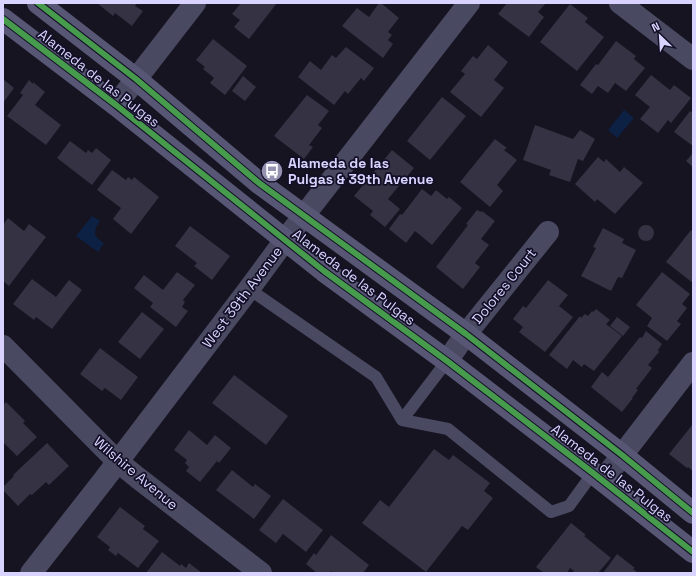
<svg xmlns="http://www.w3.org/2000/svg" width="696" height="576" viewBox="0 0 696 576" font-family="'Space Grotesk',sans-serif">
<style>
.water{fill:#0d2144}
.building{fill:#343243}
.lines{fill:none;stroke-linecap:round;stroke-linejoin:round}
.service{stroke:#4a4962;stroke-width:12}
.minor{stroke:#4a4962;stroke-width:22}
.secondary{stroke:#575674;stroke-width:22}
.cycleway-casing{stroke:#130f26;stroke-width:8}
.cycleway{stroke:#469c4c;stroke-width:6}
.labels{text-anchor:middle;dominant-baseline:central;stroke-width:3.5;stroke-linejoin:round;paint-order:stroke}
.street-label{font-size:14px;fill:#d9d4ff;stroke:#130f26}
.poi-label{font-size:14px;font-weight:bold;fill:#d9d4ff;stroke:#130f26;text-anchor:start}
</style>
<rect width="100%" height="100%" fill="#161421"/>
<path class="water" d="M 624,110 L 634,118 L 617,138 L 608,130 Z
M 92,216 L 100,221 L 96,227 L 95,234 L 98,239 L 104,243 L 98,252 L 76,236 Z"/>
<path class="building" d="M 97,3 L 137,3 L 135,6 L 143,11 L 132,26 L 115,13 L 113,16 Z
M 241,3 L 277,3 L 249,39 L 234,27 L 240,20 L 232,14 Z
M 379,3 L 381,3 L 399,18 L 388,32 L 392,35 L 388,40 L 393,44 L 383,58 L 342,26 L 357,8 L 369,17 Z
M 507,3 L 546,3 L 538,12 L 544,17 L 529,37 L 498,14 Z
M 570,4 L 588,18 L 585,22 L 604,37 L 577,71 L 540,42 Z
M 213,39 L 247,66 L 225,95 L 210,83 L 214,78 L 203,69 L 205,67 L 196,60 Z
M 616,41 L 636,56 L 634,59 L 645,68 L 626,91 L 615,83 L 608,93 L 598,86 L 592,94 L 580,85 L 596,64 L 598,65 Z
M 488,45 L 508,62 L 494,80 L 504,88 L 481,117 L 450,92 L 465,74 L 461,71 L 473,56 L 477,59 Z
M 346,47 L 374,68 L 364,81 L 361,78 L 348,94 L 345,91 L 334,105 L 298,77 L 310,61 L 321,70 L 332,55 L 336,58 Z
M 651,75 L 670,90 L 674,85 L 691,98 L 671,123 L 668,120 L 658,133 L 640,119 L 650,107 L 635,95 Z
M 243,76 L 256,87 L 245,101 L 232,91 Z
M 3,79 L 14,88 L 3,103 Z
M 29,80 L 33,84 L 33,82 L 45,92 L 35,105 L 61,125 L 46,145 L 7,116 L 23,95 L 20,93 Z
M 307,95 L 329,111 L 318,125 L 322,128 L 309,145 L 313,147 L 304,159 L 274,136 Z
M 442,97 L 466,116 L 430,160 L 407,141 Z
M 690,111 L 693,113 L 693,146 L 674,132 Z
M 535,125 L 573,139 L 580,130 L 595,139 L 583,161 L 578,159 L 570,182 L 549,175 L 551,170 L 523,160 Z
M 495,139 L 507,148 L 504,150 L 517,160 L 497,185 L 503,191 L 490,207 L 460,182 Z
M 70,141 L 86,153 L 88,150 L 92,153 L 96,148 L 111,160 L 92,185 L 57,158 Z
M 392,150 L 414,168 L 388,199 L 400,209 L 385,227 L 370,215 L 373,211 L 354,196 Z
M 693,153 L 693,167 L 686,161 Z
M 598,157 L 604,162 L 606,159 L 620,172 L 624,167 L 643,183 L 615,214 L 597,199 L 595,202 L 575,184 Z
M 112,170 L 126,180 L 128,177 L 132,180 L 134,177 L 159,197 L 131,234 L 113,219 L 121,208 L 97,190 Z
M 422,189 L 431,196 L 436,190 L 447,199 L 449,197 L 462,208 L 432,245 L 415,231 L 406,243 L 389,229 L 400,214 L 402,215 Z
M 477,210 L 481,212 L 482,211 L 495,221 L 481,239 L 489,245 L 475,263 L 480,267 L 463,289 L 436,267 L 468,225 L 466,224 Z
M 8,218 L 24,231 L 29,224 L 46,237 L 9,286 L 3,281 L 3,225 Z
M638 233a8 8 0 1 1 16 0a8 8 0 1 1-16 0Z
M 190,226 L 230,256 L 212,280 L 194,266 L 197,263 L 175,246 Z
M 603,228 L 624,239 L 622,243 L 636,250 L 622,278 L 618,277 L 611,291 L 581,276 L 596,248 L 593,247 Z
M 691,230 L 693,232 L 693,283 L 666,262 Z
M 177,272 L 195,285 L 183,300 L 185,302 L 182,307 L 188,311 L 176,327 L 150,307 L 153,303 L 134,288 L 144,275 L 163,290 Z
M 662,272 L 690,294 L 682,304 L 687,308 L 677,321 L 681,324 L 667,341 L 647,326 L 652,318 L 636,305 Z
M 32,279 L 56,297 L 69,280 L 82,290 L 52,329 L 36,317 L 34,320 L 13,304 Z
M 548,280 L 568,295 L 559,306 L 573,317 L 545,352 L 519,332 L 523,327 L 513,319 L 523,306 L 526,308 Z
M 596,309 L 610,320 L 606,324 L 622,336 L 594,371 L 584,364 L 582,367 L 573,360 L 567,369 L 549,355 L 580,316 L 581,318 L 585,314 L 588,316 L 592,311 L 593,312 Z
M 142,312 L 164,329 L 140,359 L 118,342 Z
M 617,317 L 630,327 L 623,336 L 610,326 Z
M 646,331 L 662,344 L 658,350 L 659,352 L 648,365 L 652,368 L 636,389 L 638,390 L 632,398 L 633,398 L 622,412 L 591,387 L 602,372 L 608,377 L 640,337 L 642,338 Z
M 100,348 L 138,377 L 121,400 L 105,388 L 102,391 L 80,374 Z
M 234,375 L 288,416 L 266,445 L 212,403 Z
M 6,402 L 25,421 L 23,423 L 37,437 L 17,456 L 3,442 L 3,405 Z
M 693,424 L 693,471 L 688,467 L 687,468 L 669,454 Z
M 189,430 L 207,445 L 215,435 L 231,448 L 219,463 L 217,461 L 200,482 L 186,471 L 189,467 L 185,463 L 187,460 L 174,450 Z
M 47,443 L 69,466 L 49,485 L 46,482 L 32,495 L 30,494 L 18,506 L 3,490 L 3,487 L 14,476 L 13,475 Z
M 434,449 L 449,460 L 453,455 L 490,483 L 484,491 L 493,498 L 468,530 L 462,526 L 426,572 L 362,523 L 380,500 L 389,507 Z
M 232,470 L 253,487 L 255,484 L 271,496 L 254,519 L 216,490 Z
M 283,499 L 323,530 L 306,552 L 283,534 L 276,543 L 259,530 Z
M 120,507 L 145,526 L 143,529 L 159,541 L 138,568 L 118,553 L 116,556 L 108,550 L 110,547 L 97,537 Z
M 571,523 L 586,535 L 584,536 L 611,558 L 598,573 L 572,573 L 574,571 L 570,568 L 567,573 L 544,573 L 536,567 Z
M 331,535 L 369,565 L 363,573 L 334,573 L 331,571 L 330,573 L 317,573 L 306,564 L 314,553 L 316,555 Z
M 162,552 L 180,566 L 181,564 L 186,568 L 189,563 L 202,573 L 146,573 Z
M 617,554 L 635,568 L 633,569 L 638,573 L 603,573 Z"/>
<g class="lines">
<path class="service" d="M 249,289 L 376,377 L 402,420 L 447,361
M 402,420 L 448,429 L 551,512 L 569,506 L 593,473"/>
<path class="minor" d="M 620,3 L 693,59
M 116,105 L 195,3
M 3,346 L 117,461 L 138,478 L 261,573
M 447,361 L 466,334 L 548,232
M 603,480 L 693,363
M 31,573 L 103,481 L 249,289 L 285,240 L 469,3"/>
<path class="secondary" d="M 38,3 L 136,79 L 259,183 L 466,334 L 622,455 L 693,513
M 3,19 L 116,105 L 275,232 L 324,271 L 447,361 L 593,473 L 693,552"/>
<g class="cycleway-casing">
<path id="cycleway" d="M 38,3 L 136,79 L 259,183 L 466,334 L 622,455 L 693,513
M 3,19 L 116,105 L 275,232 L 324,271 L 447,361 L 593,473 L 693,552"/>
</g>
<use href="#cycleway" class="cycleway"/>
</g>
<defs>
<g id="bus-disc" transform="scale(1.15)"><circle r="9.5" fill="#9591b1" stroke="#130f26"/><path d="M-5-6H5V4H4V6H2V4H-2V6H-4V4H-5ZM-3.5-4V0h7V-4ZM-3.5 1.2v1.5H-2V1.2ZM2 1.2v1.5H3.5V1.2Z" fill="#fff"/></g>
</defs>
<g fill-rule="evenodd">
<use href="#bus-disc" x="272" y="171"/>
</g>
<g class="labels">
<g class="street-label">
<text transform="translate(99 78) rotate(38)">Alameda de las Pulgas</text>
<text transform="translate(354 277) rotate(37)">Alameda de las Pulgas</text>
<text transform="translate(504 286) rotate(-51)">Dolores Court</text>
<text transform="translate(242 297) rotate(-53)">West 39th Avenue</text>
<text transform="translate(136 473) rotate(40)">Wilshire Avenue</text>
<text transform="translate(612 473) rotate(38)">Alameda de las Pulgas</text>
</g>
<g class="poi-label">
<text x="288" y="163">Alameda de las<tspan x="288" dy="16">Pulgas &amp; 39th Avenue</tspan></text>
</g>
</g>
<rect width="696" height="576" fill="none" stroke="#d9d4ff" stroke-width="8"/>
<g transform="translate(660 36) rotate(335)" stroke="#130f26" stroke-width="3" paint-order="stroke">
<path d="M0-3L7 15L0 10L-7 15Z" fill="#d9d4ff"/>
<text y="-6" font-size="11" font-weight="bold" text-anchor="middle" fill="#d9d4ff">N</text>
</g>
</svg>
